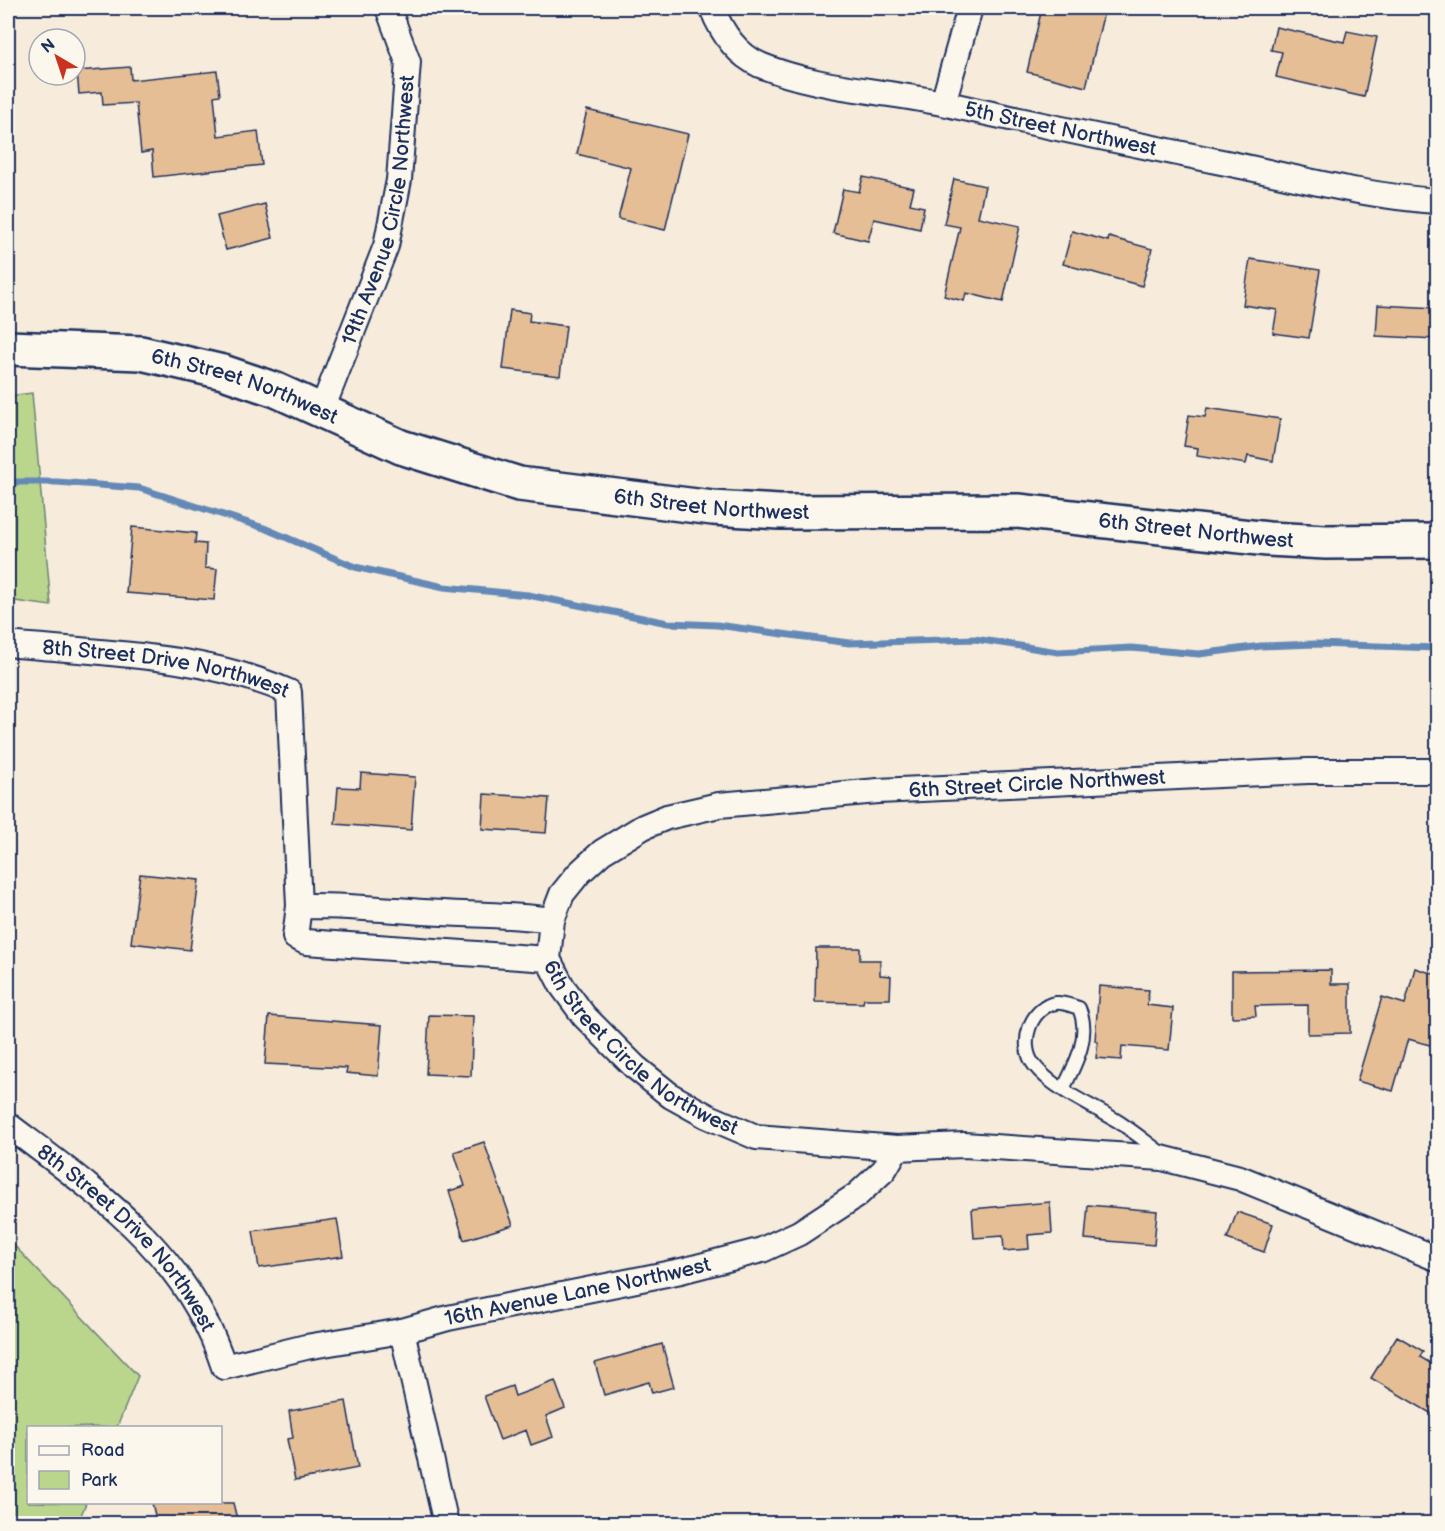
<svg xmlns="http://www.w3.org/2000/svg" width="1445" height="1531" viewBox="0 0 1445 1531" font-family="'Balsamiq Sans',sans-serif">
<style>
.green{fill:#bad68d;stroke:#6a8276;stroke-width:1.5}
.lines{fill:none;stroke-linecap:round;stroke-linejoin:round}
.stream{stroke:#6589b7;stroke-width:7}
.building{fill:#e5be95;stroke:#1b2f5e;stroke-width:1.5}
.lane-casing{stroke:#1b2f5e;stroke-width:16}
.street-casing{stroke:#1b2f5e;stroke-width:28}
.secondary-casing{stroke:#1b2f5e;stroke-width:38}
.lane{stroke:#fbf7ec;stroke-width:12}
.street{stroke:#fbf7ec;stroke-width:24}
.secondary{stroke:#fbf7ec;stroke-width:33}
.labels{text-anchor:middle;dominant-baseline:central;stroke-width:5;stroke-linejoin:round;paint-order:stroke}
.street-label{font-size:21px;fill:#1b2f5e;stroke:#fbf7ec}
</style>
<rect width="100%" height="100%" fill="#f7ecdb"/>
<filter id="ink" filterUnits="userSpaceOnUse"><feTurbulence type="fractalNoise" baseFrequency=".0167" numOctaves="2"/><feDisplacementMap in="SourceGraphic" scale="12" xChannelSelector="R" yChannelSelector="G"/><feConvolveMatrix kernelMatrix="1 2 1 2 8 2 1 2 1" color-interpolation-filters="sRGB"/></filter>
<g filter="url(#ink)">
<path class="green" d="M 32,393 L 51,606 L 8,600 L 8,396 Z
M 8,1239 L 138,1376 L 117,1427 L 28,1428 L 28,1502 L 86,1503 L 79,1520 L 59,1523 L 8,1523 Z"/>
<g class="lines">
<path class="stream" d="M 8,482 L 57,482 L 139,488 L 264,528 L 355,567 L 444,587 L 528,595 L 668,623 L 717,625 L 849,643 L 975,639 L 1058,652 L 1131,648 L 1199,654 L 1261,646 L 1315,644 L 1438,648"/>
</g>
<path class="building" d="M 1042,8 L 1105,8 L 1086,87 L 1027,72 Z
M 1276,27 L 1344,42 L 1347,31 L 1377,37 L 1364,97 L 1276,77 L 1282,52 L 1271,50 Z
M 130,67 L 131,80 L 217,71 L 220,95 L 214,96 L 218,136 L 258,131 L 262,165 L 154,177 L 152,151 L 141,153 L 136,103 L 103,105 L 102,92 L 79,94 L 77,71 Z
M 587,110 L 688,134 L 665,230 L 618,219 L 631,168 L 577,154 Z
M 863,177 L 914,188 L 910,204 L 924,207 L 920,229 L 874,219 L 868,241 L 833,233 L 843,189 L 859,192 Z
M 954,179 L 985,186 L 978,217 L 1020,226 L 1003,302 L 966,293 L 964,301 L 944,296 L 960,227 L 944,224 Z
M 265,204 L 273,238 L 226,250 L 217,216 Z
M 1072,231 L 1108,241 L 1109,237 L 1152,249 L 1142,286 L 1063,264 Z
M 1250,259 L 1320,270 L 1309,338 L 1273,333 L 1277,310 L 1243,305 Z
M 1378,305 L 1437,308 L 1437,339 L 1376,336 Z
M 510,310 L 530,313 L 529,321 L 566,326 L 560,376 L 503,369 Z
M 1207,408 L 1280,419 L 1273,461 L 1248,456 L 1246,464 L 1197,456 L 1198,448 L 1184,446 L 1189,415 L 1205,417 Z
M 132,527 L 196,533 L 195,543 L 206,544 L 205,568 L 217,569 L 214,600 L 126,593 Z
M 361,773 L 415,777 L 411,830 L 335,824 L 338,787 L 360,788 Z
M 484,794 L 549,798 L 546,833 L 482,829 Z
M 140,874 L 199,880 L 190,950 L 131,943 Z
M 816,948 L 860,948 L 860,960 L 880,960 L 880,975 L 891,976 L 890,999 L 864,999 L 863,1003 L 815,1002 Z
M 1415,968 L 1437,975 L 1437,1047 L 1408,1039 L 1393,1091 L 1357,1081 L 1382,997 L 1405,1004 Z
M 1331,970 L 1331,984 L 1350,984 L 1350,1033 L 1308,1034 L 1308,1005 L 1255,1006 L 1256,1016 L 1232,1017 L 1232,971 Z
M 1099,986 L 1149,990 L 1147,1005 L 1173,1008 L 1169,1050 L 1122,1046 L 1121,1060 L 1096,1058 L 1098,1042 L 1095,1041 Z
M 429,1015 L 473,1016 L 471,1076 L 426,1074 Z
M 269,1016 L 382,1025 L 378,1076 L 346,1073 L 347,1068 L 265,1064 Z
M 484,1142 L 513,1225 L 464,1240 L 449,1191 L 465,1186 L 454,1152 Z
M 1050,1202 L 1052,1233 L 1028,1235 L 1029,1249 L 1004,1251 L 1003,1236 L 974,1238 L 972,1209 Z
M 1088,1205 L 1157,1211 L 1154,1245 L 1085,1239 Z
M 1237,1212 L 1273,1224 L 1264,1252 L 1227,1239 Z
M 337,1219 L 343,1256 L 259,1268 L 253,1231 Z
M 1397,1336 L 1423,1351 L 1420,1357 L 1437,1367 L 1437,1417 L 1371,1378 Z
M 662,1344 L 674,1387 L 652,1393 L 649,1382 L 604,1395 L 595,1363 Z
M 555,1381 L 565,1408 L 546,1416 L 553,1437 L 531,1445 L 526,1430 L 500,1440 L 484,1396 L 512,1386 L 515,1396 Z
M 346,1401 L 358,1468 L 295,1480 L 287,1439 L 293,1438 L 289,1411 Z
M 152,1503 L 233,1503 L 237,1519 L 214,1524 L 157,1524 Z"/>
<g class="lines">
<g class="lane-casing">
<path id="lane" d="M 1063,1089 C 1076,1063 1091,1036 1079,1008 C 1072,1006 1063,1002 1056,1003 C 1030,1007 1018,1045 1034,1065 C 1055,1091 1092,1105 1119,1122 C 1134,1132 1149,1144 1164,1155"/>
</g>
<g class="street-casing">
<g id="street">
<path id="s1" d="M 712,8 C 721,31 736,54 760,65 C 820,90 885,90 947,104 C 1043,126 1140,145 1236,165 C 1302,179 1370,197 1438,201"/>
<path d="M 943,103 L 970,8"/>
<path id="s2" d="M 321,412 L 386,246 L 399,180 L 408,62 L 388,8"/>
<path id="s3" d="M 8,644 C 101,653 202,654 289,692 L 299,906"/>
<path id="s4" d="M 1438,771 L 1308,771 L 878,791 L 719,805 L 667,817 L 643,827 L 602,852 L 579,873 L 562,894 L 552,920 L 548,959 L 562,986 L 584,1016 L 635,1067 L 671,1096 L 707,1116 L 756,1137 L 897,1148 L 964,1145 L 1162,1158 L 1240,1178 L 1438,1259"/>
<path d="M 548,959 L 306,942 L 295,937 L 299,906 C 341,905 381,909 423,912 C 466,915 509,914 552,920"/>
<path id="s5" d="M 8,1125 C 99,1194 187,1253 224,1367 L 306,1347 L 402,1331 L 448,1318 L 681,1271 L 762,1250 L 799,1233 L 857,1195 L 884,1170 L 897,1148"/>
<path d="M 402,1331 L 446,1524"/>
</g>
</g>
<g class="secondary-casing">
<g id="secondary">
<path id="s6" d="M 8,348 L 141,353 L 223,372 L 276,390 L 401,447 L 519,484 L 713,508 L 779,512 L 1018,511 L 1268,539 L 1326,542 L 1438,541"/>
</g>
</g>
<use href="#lane" class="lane"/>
<use href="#street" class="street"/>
<use href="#secondary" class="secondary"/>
</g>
</g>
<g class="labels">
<g class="street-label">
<text stroke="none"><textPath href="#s1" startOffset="384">5th Street Northwest</textPath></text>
<text stroke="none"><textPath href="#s2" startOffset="212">19th Avenue Circle Northwest</textPath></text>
<text stroke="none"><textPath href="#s6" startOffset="242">6th Street Northwest</textPath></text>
<text stroke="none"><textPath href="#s6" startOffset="728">6th Street Northwest</textPath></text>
<text stroke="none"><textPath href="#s6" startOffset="1214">6th Street Northwest</textPath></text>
<text stroke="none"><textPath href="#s3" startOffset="160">8th Street Drive Northwest</textPath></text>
<text transform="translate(1037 784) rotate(-3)">6th Street Circle Northwest</text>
<text stroke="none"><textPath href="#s4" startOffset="1104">6th Street Circle Northwest</textPath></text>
<text stroke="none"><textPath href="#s5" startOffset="165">8th Street Drive Northwest</textPath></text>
<text stroke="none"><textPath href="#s5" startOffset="692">16th Avenue Lane Northwest</textPath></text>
</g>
</g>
<rect width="1445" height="1531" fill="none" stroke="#fbf7ec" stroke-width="30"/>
<rect x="15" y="15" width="1415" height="1501" fill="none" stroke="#1b2f5e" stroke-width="2" filter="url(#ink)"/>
<rect x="27" y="1426" width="195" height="78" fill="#fbf7ec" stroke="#a1a7b3" stroke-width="1.5"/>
<rect x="39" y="1446" width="30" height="9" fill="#fbf7ec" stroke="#a1a7b3" stroke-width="1.5"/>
<text x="81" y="1456" font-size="18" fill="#1b2f5e">Road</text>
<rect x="39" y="1471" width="30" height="18" fill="#bad68d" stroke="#a1a7b3" stroke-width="1.5"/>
<text x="81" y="1486" font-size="18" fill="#1b2f5e">Park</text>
<g transform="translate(57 57) rotate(321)"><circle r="28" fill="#fbf7ec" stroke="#a1a7b3" stroke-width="1.5"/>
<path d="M0-4.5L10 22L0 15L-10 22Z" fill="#c8321e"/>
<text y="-9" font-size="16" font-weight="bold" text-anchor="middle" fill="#1b2f5e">N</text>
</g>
</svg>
